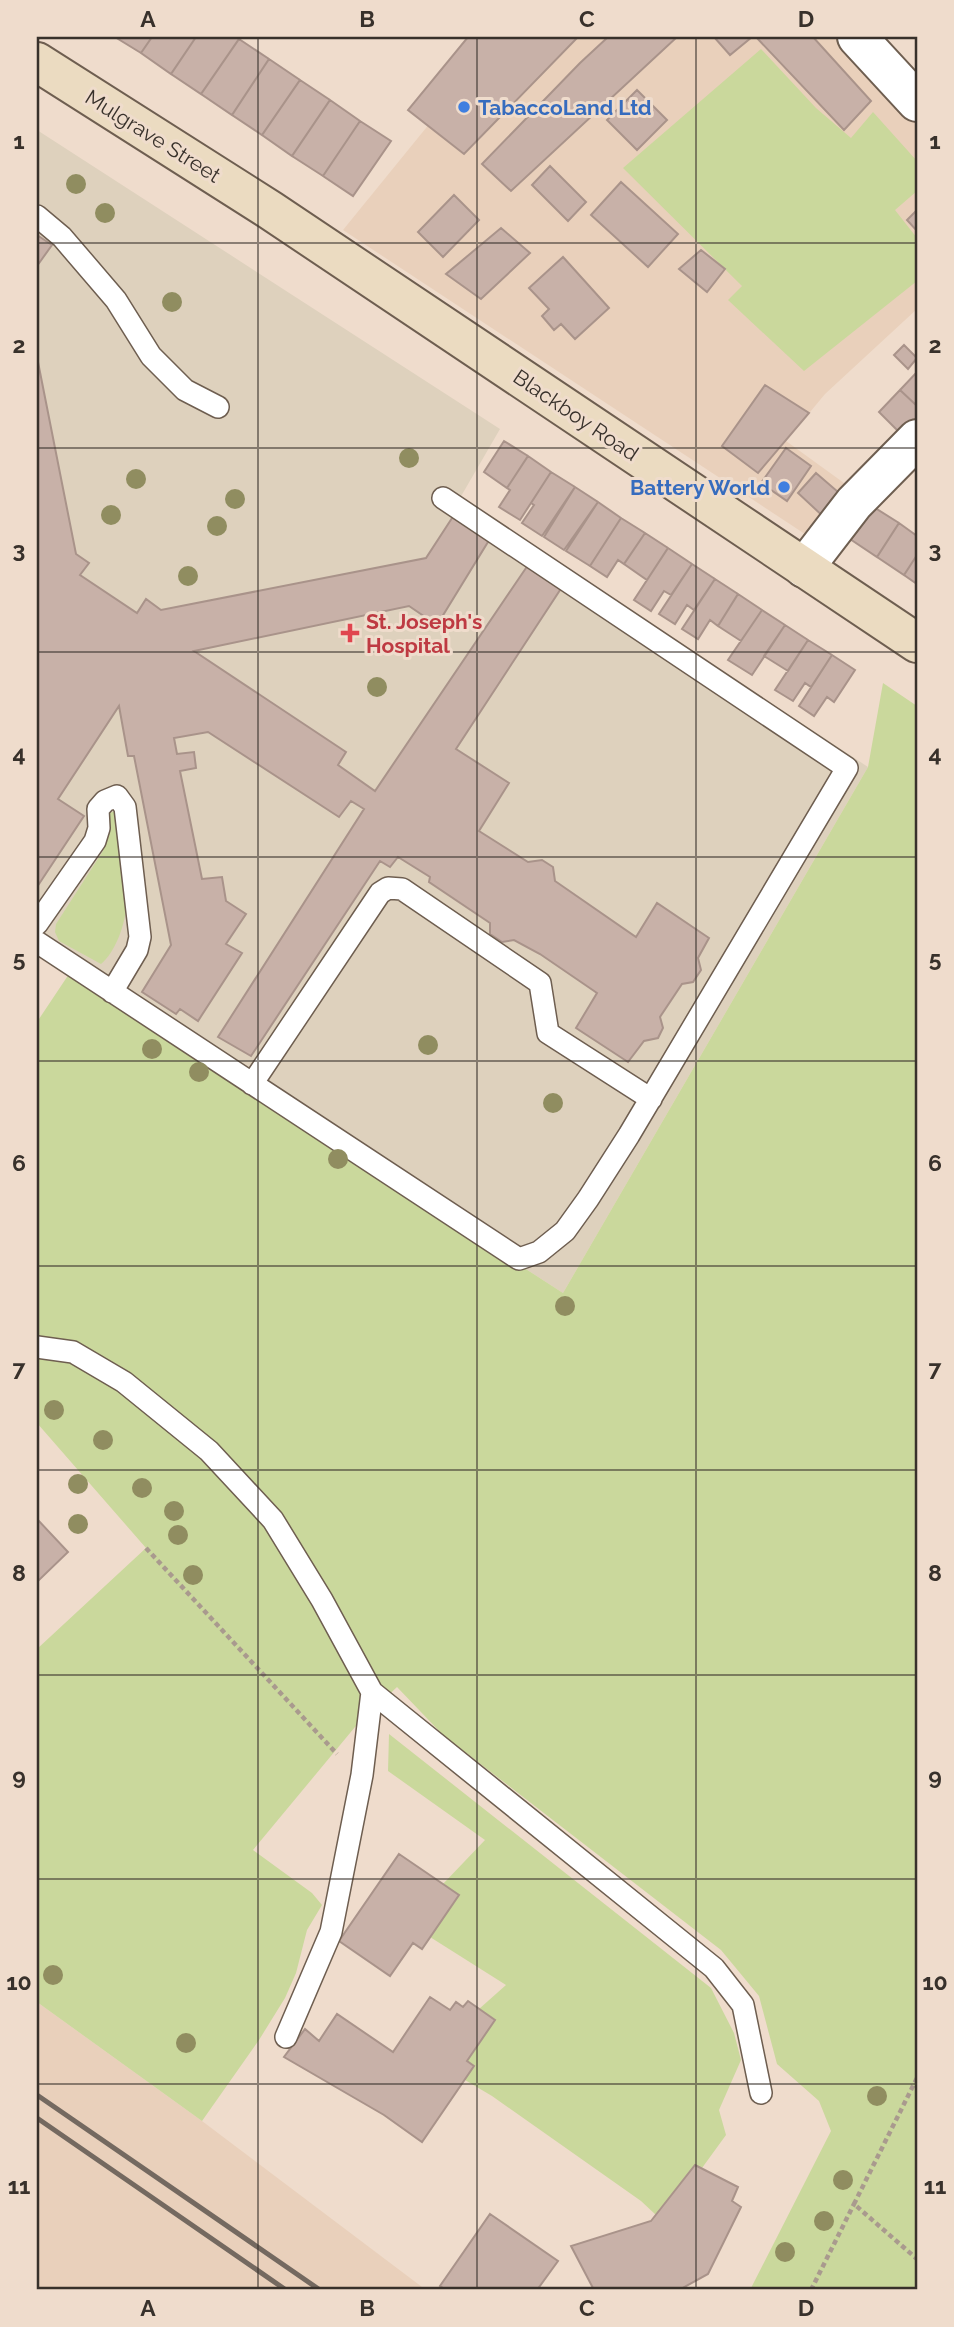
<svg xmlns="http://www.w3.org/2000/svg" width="954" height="2327" viewBox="0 0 954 2327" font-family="Raleway,sans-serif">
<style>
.built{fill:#e9d0bb}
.medical{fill:#ded1bd}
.green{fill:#cad89c}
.building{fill:#c8b1a8;stroke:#a9938a;stroke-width:2}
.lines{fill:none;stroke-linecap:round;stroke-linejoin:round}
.lane-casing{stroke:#6e5e50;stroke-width:24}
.street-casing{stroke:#6e5e50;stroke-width:42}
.secondary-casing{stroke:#6e5e50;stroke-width:42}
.path{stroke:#a99a8e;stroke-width:4.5;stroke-dasharray:5 3.5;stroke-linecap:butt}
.lane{stroke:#fff;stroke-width:21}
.street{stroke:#fff;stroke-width:38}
.secondary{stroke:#ebdbc1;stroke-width:38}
.rail{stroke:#746960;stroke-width:5}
.tree{fill:#908d60}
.grid{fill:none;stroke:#38312b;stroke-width:2;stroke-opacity:0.55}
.shop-dot{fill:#3f7fe0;stroke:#efdccc;stroke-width:2.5}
.health-dot{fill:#e0444e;stroke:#efdccc;stroke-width:2.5}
.labels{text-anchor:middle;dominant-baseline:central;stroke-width:6;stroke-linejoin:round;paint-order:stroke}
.shop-label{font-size:21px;font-weight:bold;fill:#366cbe;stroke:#efdccc;text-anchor:start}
.street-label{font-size:21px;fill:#38312b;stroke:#efdccc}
.health-label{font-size:21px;font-weight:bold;fill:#be3a42;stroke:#efdccc;text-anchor:start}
.neatline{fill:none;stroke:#38312b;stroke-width:2.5}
.grid-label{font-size:23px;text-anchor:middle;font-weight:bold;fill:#38312b}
</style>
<rect width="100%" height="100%" fill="#efdccc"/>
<path class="built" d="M 500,37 L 866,37 L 917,99 L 917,309 L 825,394 L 786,441 L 855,491 L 811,538 L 343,230 Z
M 37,2002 L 202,2121 L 426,2290 L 37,2290 Z"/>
<path class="medical" d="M 37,130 L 500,429 L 460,498 L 868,767 L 563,1293 L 37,953 Z"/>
<path class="green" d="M 761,49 L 816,108 L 851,138 L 873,112 L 917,161 L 917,191 L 895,210 L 917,238 L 917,281 L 804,371 L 728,300 L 742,286 L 623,168 Z
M 883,683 L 917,706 L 917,2290 L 750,2290 L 831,2131 L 819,2101 L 777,2064 L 759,1996 L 721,1950 L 443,1735 L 397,1687 L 355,1727 L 253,1850 L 312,1893 L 322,1905 L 307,1930 L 296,1973 L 285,1998 L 259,2040 L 202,2121 L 37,2002 L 37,1649 L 146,1548 L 37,1423 L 37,1022 L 69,974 L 563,1293 L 868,767 Z
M 115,811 C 118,842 125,874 126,905 C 126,923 115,953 101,964 L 59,941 L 55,932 L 56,924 L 103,851 L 107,814 Z
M 389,1734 L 711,1988 L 734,2033 L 741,2060 L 719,2110 L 726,2135 L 702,2168 L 695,2165 L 656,2215 L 641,2201 L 492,2096 L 465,2080 L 467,2061 L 495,2020 L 479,2009 L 506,1985 L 430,1937 L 459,1895 L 443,1884 L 485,1840 L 388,1771 Z"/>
<path class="building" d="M 115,37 L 152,37 L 141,53 Z
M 152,37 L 196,37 L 171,74 L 141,53 Z
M 196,37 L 236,37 L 239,39 L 201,94 L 171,74 Z
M 468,37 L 578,37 L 464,154 L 408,110 Z
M 608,37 L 677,37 L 511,191 L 482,164 L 580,63 Z
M 714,37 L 752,37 L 730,55 Z
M 756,37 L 813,37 L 871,101 L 844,130 Z
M 239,39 L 269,59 L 232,115 L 201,94 Z
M 269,59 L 300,80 L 262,135 L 232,115 Z
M 300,80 L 330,100 L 292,156 L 262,135 Z
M 637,90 L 667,120 L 637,150 L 607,120 Z
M 330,100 L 360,121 L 323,176 L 292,156 Z
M 360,121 L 391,141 L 353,196 L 323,176 Z
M 550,166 L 586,202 L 568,221 L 532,185 Z
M 621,182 L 678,234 L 648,267 L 591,215 Z
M 454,195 L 479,220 L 443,257 L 418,232 Z
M 917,210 L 917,231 L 907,220 Z
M 501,228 L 530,253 L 481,299 L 446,274 Z
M 37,235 L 52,245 L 37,266 Z
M 701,250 L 725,269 L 707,292 L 679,269 Z
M 563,257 L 609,308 L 575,339 L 561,324 L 554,330 L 542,316 L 549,309 L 529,288 Z
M 904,345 L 917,358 L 908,369 L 894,355 Z
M 37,357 L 76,554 L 89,563 L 80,575 L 137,613 L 146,599 L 161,610 L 426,558 L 454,515 L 491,537 L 437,625 L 409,606 L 194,651 L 346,752 L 338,765 L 375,791 L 528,565 L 562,587 L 456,749 L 509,783 L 479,831 L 528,862 L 542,860 L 553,867 L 555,881 L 636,937 L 657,903 L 709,938 L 698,958 L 701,970 L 693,982 L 682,984 L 660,1017 L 663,1028 L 658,1038 L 644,1041 L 628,1062 L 576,1028 L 597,993 L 540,954 L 514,940 L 502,942 L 490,934 L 490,923 L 429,882 L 430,877 L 398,857 L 390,867 L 380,861 L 251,1056 L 218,1037 L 364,809 L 351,801 L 339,817 L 208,732 L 174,738 L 177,754 L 194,752 L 196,768 L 180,771 L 202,879 L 222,877 L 226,901 L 246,914 L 226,944 L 242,953 L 198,1021 L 180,1009 L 176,1014 L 142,992 L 171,945 L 134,756 L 128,756 L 119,706 L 58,799 L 84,816 L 37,887 Z
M 917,372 L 917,406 L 900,390 Z
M 765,385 L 809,413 L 758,473 L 722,446 Z
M 900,390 L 917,406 L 917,423 L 904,437 L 879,412 Z
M 504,441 L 528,456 L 507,488 L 484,472 Z
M 786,448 L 811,466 L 787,501 L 761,483 Z
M 528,456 L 551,472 L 520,520 L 499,507 L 510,490 L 507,488 Z
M 551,472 L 575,487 L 542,536 L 522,523 L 534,505 L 531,503 Z
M 816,473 L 845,498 L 826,519 L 798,493 Z
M 575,487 L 598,502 L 564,550 L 544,537 Z
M 598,502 L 621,518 L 590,566 L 566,551 Z
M 872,506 L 899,523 L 877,557 L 850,539 Z
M 621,518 L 645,533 L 624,564 L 618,560 L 607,577 L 590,566 Z
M 899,523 L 917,536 L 917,555 L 904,575 L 877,557 Z
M 645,533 L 668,548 L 647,580 L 624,564 Z
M 668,548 L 692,564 L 671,595 L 664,591 L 651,611 L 634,600 Z
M 917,555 L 917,584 L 904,575 Z
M 692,564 L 715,579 L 694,610 L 687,605 L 675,624 L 659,614 Z
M 715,579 L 738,594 L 718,626 L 710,620 L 698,639 L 682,629 Z
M 738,594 L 762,610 L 741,641 L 718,626 Z
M 762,610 L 785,625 L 752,675 L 728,660 Z
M 785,625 L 808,640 L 788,671 L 764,656 Z
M 808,640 L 832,655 L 811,687 L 805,683 L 793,701 L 775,690 Z
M 832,655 L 855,670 L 834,702 L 827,697 L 814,716 L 799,706 Z
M 37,1519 L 68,1552 L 37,1582 Z
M 399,1854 L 459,1895 L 422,1949 L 413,1943 L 390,1976 L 339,1941 Z
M 430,1997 L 450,2010 L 456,2002 L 463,2007 L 468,2001 L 495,2020 L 467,2061 L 474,2066 L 422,2142 L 384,2115 L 284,2057 L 305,2029 L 319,2041 L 337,2014 L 393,2052 Z
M 695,2165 L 738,2187 L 732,2201 L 741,2207 L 708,2274 L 679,2290 L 594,2290 L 571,2246 L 651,2221 Z
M 490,2214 L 558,2261 L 537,2290 L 446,2290 L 440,2286 Z"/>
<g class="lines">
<g class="lane-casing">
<path id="lane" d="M 37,216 L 62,237 L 116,300 L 151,356 L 185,390 L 218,407
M 37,924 L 95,841 L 99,828 L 98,809 L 105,801 L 117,796 L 125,807 L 140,937 L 137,950 L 112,992
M 37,942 L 519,1259 L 539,1252 L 565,1231 L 588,1199 L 629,1135 L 847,768 L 443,498
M 252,1084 L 380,893 L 388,888 L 402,889 L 540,983 L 548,1033 L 651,1099
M 37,1347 L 73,1352 L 124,1382 L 209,1451 L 273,1520 L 322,1600 L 372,1692 L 714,1968 L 743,2005 L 761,2093
M 286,2037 L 331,1932 L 362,1775 L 372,1692"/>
</g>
<g class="street-casing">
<path id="street" d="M 857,37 L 917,102
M 804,568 L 854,503 L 917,439"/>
</g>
<g class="secondary-casing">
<path id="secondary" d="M 37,62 L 270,210 L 917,643"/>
</g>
<path class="path" d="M 146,1548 L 337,1754
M 917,2078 L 854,2204 L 917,2259
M 811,2290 L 854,2204"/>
<use href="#lane" class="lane"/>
<use href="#street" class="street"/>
<use href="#secondary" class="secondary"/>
<path class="rail" d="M 37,2095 L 320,2290
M 37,2118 L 286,2290"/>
</g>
<g class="tree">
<circle cx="76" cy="184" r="10"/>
<circle cx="105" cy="213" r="10"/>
<circle cx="172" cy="302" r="10"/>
<circle cx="409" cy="458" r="10"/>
<circle cx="136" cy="479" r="10"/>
<circle cx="235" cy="499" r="10"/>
<circle cx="111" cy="515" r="10"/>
<circle cx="217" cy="526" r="10"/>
<circle cx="188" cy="576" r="10"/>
<circle cx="377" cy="687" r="10"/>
<circle cx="428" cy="1045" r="10"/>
<circle cx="152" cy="1049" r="10"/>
<circle cx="199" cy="1072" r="10"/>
<circle cx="553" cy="1103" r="10"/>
<circle cx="338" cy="1159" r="10"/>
<circle cx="565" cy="1306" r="10"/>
<circle cx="54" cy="1410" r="10"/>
<circle cx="103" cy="1440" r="10"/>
<circle cx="78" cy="1484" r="10"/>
<circle cx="142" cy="1488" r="10"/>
<circle cx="174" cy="1511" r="10"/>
<circle cx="78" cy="1524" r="10"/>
<circle cx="178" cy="1535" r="10"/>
<circle cx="193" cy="1575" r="10"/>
<circle cx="53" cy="1975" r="10"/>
<circle cx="186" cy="2043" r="10"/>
<circle cx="877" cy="2096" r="10"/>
<circle cx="843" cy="2180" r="10"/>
<circle cx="824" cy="2221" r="10"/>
<circle cx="785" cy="2252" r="10"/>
</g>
<path class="grid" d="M 258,37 L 258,2290M 477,37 L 477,2290M 696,37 L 696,2290M 37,243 L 917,243M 37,448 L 917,448M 37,652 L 917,652M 37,857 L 917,857M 37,1061 L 917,1061M 37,1266 L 917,1266M 37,1470 L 917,1470M 37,1675 L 917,1675M 37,1879 L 917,1879M 37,2084 L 917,2084"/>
<g class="shop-dot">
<circle cx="464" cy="107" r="7"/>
<circle cx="784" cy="487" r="7"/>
</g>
<path class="health-dot" d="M346.5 622.5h7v7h7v7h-7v7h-7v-7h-7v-7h7z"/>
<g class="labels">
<g class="shop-label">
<text x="478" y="107">TabaccoLand Ltd</text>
<text x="770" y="487" text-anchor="end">Battery World</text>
</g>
<g class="street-label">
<text transform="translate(153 136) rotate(32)">Mulgrave Street</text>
<text transform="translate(576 415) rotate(34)">Blackboy Road</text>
</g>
<g class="health-label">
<text x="366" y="621">St. Joseph's<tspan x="366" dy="24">Hospital</tspan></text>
</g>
</g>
<rect width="954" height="2327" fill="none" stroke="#efdccc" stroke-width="77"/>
<rect x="38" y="38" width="878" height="2250" class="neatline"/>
<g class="grid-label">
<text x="148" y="27">A</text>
<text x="367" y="27">B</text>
<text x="587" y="27">C</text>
<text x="806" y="27">D</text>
<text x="19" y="149">1</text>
<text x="935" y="149">1</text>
<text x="19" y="353">2</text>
<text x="935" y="353">2</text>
<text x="19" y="558">3</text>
<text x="935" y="558">3</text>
<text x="19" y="762">4</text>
<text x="935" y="762">4</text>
<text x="19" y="967">5</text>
<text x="935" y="967">5</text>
<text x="19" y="1171">6</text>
<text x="935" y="1171">6</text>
<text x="19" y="1376">7</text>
<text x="935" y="1376">7</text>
<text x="19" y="1581">8</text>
<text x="935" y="1581">8</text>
<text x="19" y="1785">9</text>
<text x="935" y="1785">9</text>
<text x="19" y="1990">10</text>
<text x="935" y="1990">10</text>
<text x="19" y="2194">11</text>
<text x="935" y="2194">11</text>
<text x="148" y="2316">A</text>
<text x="367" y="2316">B</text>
<text x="587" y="2316">C</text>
<text x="806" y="2316">D</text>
</g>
</svg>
